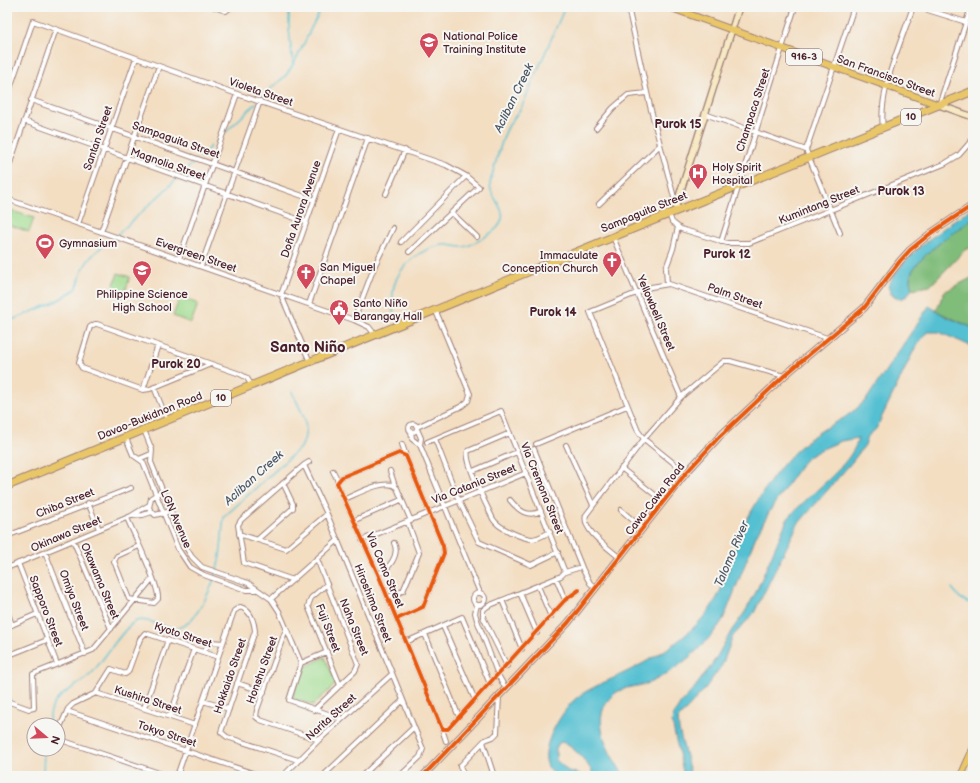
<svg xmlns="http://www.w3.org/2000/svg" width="980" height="783" viewBox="0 0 980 783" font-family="'Balsamiq Sans',sans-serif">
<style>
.green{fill:#a1dc90;stroke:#767e5e}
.forest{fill:#80bc7a;stroke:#656e52}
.water{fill:#55c0d1;stroke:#50707e}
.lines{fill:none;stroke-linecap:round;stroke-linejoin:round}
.stream{stroke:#55c0d1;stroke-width:1.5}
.street-casing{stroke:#9e7e76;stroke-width:6}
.secondary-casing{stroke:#9e7e76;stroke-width:8}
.primary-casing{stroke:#9e7e76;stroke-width:8}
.highway-casing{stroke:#9e7e76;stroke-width:9}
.street{stroke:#fff;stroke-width:4}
.secondary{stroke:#f6e9c3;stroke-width:5.5}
.primary{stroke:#e9c769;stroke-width:6}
.highway{stroke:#e9c769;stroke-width:7}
.cycleway-casing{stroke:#f6f6f2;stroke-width:6}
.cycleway{stroke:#e8590c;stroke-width:4}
.labels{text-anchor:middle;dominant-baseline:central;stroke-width:4;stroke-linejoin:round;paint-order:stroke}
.shield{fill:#f6f6f2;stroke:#7e6067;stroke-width:1}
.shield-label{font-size:10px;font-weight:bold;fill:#4a1f2b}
.poi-label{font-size:11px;fill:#4a1f2b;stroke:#f6f6f2;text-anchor:start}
.street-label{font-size:11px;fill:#4a1f2b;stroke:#f6f6f2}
.water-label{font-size:12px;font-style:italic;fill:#4e5765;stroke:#f6f6f2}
.neighbourhood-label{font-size:12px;font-weight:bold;fill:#4a1f2b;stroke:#f6f6f2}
.district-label{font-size:15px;font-weight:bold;fill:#4a1f2b;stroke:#f6f6f2}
</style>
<rect width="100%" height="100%" fill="#f6f6f2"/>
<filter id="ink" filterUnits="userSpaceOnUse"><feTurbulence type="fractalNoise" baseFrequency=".025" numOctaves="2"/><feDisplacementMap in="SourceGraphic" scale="8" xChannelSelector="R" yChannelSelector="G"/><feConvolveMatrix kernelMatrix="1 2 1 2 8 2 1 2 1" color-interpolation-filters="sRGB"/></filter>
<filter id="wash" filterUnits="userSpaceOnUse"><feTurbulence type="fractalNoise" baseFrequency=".012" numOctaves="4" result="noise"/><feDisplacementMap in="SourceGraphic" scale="16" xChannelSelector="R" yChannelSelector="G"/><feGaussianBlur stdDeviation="0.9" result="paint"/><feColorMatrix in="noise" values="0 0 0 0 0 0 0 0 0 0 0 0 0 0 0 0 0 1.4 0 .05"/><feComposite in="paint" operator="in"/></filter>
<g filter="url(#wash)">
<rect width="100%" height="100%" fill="#f3dec2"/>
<path class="green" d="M 12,211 L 34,218 L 29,232 L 7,224 Z
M 118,273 L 130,277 L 123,298 L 111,294 Z
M 180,297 L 198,304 L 191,323 L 173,316 Z
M 325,657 L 336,684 L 313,705 L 292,698 L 303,668 Z"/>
<path class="forest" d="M 973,218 L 973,247 L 965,250 L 930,286 L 912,289 C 910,283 909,279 911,274 C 917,257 958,229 973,218 Z
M 973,277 L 973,328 L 936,311 L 944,292 Z"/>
<path class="water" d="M 973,207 L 973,218 C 958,229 917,257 911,274 C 909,279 910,283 912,289 L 907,296 L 900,299 L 891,294 L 888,286 C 906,252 943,229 973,207 Z
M 929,306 L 945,316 L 973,328 L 973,347 L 939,332 L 927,332 L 915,348 L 876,429 L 868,436 L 865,445 L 852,462 L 798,524 L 754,613 L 733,636 L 722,665 L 704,690 L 678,719 L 679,730 L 691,776 L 684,776 L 672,722 L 674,714 L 681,703 L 693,690 L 715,660 L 732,630 L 745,612 L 756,592 L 787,520 C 804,497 853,466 858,438 L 841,441 L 820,450 L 808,457 L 801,465 L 772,507 L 756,536 L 724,618 C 707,645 678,670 649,683 C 638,687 624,686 614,694 C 587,716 609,756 625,776 L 592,776 L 592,771 C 585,760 574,747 562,742 L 559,743 L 556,748 L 556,760 L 568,771 L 586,776 C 578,776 563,779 556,775 C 530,760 560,715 573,701 C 585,690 603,683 618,676 C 651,660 682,643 706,614 C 728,588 730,553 745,523 C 764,488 787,452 821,431 C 831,424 843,420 852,412 C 857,409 861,404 866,400 Z"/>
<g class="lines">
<path class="stream" d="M 289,7 L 289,29 L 293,65
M 260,99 C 268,88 281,83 289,71 C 303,51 309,27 323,7
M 226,132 L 256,103
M 216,142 L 220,138
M 200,157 L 211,146
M 181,175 L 195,161
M 117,235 L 177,179
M 394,319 C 393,308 391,297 394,286 C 400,264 421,249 442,245 C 449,244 456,247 463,247 C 470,247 492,233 497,228 C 514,209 485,199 491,179 C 495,166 502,137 508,127 C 512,119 519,113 523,104 C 537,72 551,39 565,7
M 7,322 L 55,302 L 76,289 C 80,283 79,277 82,271 C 89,256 101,247 113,238
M 952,588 L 960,598 L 973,605
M 48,725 C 49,718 51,707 55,702 C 64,690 80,685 91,674 C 101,664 124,626 136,621 C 153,616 171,638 189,622 C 205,606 216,578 220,556 C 222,543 222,530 224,517 L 302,446 C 311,422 302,414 292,392
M 43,776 L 44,749"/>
</g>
</g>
<g filter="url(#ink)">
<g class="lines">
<g class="street-casing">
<path id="street" d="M 214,7 L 226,11 L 231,7
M 628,7 L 650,106 L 676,205
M 918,7 L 966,22
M 7,97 L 33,21 L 237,94 L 446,165 L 466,176 L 479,187 L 409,252
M 31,100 L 314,200
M 939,105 L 971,7
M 705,114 L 806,150
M 24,121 L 306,222
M 596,128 L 613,108 L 628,95 L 647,93
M 883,128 C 878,92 901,42 913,7
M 806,150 L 854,7
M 806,150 L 840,233
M 7,172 L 56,29
M 386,194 L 405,150
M 7,199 L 354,320 L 369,327 L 375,335
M 599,204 L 660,145
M 452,213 L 477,237
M 669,214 L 672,222 L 681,229 L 727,243 L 749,243 L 944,164 L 959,155 L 973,139
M 78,224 L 136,58
M 101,232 L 159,66
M 613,237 L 681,397
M 401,242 L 466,176
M 721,242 L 795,7
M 179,259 L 237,94
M 201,266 L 260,101
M 667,284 L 666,268 L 673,249 L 678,227
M 309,304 L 368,138
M 354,320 L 375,265 L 393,228
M 310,362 L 281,295 L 339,129
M 211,364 L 150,389 L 143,390 L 82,368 L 79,363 L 90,327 L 95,324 L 97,324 L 240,374 L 247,378 L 252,386
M 154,387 L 167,420
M 143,390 L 158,345
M409 428a4 4 0 1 1 8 0a4 4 0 1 1-8 0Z
M 417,427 L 462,406 L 468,401 L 470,394 L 435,309
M 417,429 L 421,438 L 420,445 L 480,593
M 144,430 L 152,450 L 151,462 L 185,546 L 192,557 L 202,567 L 248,583 L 271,599 L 279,611 L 301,663
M 411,431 L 412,439 L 420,445
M 510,433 L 468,451 C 464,462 487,506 493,519 C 498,528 521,538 532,539 C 538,539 544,535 550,532
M 126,438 L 133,455 L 143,462 L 178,549 L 190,567 L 204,575 L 246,590 L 256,590
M 435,439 L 459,501 L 479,542 L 531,565 L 558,552
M 427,442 L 501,411 L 565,572
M 402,444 L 406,456
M 536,444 L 627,406
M 566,445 L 593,505
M 534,449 L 583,570 L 590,583 L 596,589
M 139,459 L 151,454
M 304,465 L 327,514 L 423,749 L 420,757 L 400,776
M 621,468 L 664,502
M 333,471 L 338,481
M 390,471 L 395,486
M 473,471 L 517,452
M 686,473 L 644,439 L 638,431 L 590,312 L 651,287 L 669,284 L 827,338
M 162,491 L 151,498 L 149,508 L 155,515 L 171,511
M 345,499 C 357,494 387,477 397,488 L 411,521
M 510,500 C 519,511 528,518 541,511
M 88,503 L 99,529
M 621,510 L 643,529
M 132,516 L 143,515 L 152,512
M 127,518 C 133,532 160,587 158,599 L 154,603 L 129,599 L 114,561 L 117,556 L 139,546
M 355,520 L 401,500
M 239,534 L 286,549 L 327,514
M 7,536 L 131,488
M 258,539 L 293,508 L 293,504 L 283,483
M 73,540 L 111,629
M 362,540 L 526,473
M 45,552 L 85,654
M 620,558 C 610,549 581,530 586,515 L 644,439 L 681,397 L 724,361 L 730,361 L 784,376
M 18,563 L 57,664
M 7,568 L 131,516 L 149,505
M 378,574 C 389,569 400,555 394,543
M 556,578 L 565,600
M 293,580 L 244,563 L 238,525 L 241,520 L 304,465 L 309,462
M 327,584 L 311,598 L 308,606 L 340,685
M 538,586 L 551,617
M473 599a6 6 0 1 1 12 0a6 6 0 1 1-12 0Z
M 520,593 L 537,633
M 388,597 L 403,591 L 419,553 L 408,523
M 271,599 L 338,540
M 502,600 L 522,649
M 477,605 L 475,613 L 477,620 L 498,675 L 506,689
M 7,611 L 12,625
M 397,619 L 423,607 L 444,553 L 443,546 L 406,456 L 399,453 L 342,477 L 337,483 L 378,574 L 442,729 L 448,729 L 565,600 L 579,590
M 443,626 L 475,700
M 7,627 L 37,614
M 286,629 L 257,710 L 256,717 L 260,720 L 319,740
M 425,634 L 459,717
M 406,642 L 462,617 L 490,684
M 203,652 L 211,642 L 223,643
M 327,652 L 301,663 L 289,700 L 342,719
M 7,656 L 47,640
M 507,666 L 483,617 L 483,610 L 488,606 L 561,576 L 565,572 L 578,568
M 237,683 L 264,692
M 7,690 L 9,702
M 96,693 L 195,725
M 7,701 L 29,709 L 34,708 L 33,674 L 93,650 L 152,579
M 203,701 L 229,709
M 7,708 L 7,710
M 144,708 L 168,640
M 314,710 L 355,671 L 358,664 L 317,559
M 67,711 L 261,776
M 170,716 L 194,649
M 442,729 L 446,741
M 58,732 L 68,709 L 73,704 L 96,693 L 111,669 L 125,674 L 128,672 L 140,639 L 145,633 L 218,657
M 58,739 L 168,776
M 483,742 L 494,776
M 177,776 L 234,611 L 240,607 C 251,610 254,621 255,631 L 221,732 L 227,737 L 298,760
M 283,776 L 319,740 L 392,674
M 323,776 L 402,701
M 362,776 L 413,728
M 464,776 L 460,766 L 485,740 L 493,737 L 497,733 L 499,697"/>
</g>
<g class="secondary-casing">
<path id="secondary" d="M 939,105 L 973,117
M 678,210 L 676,206 L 739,7
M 423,776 L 568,623 L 686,473 L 719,437 L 784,376 L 864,308 L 900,261 L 910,250 L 931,233 L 973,205"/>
</g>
<g class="primary-casing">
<path id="primary" d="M 669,7 L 939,105
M 961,776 L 973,749"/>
</g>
<g class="highway-casing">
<path id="highway" d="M 7,486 L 669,214 L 973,91"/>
</g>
<use href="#street" class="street"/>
<use href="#secondary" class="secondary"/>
<use href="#primary" class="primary"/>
<use href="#highway" class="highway"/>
<g class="cycleway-casing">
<path id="cycleway" d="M 397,619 L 423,607 L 444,553 L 443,546 L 406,456 L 399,453 L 342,477 L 337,483 L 378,574 L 442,729 L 448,729 L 565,600 L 579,590
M 423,776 L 568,623 L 686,473 L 719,437 L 784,376 L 864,308 L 900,261 L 910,250 L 931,233 L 973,205"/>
</g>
<use href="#cycleway" class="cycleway"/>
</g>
</g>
<defs>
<g id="university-pin" transform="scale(1)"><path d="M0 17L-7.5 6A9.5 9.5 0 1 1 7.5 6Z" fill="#d1495b" stroke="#f6f6f2"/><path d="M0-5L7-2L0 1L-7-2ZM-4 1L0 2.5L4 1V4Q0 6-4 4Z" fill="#fff"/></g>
<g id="hospital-pin" transform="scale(1)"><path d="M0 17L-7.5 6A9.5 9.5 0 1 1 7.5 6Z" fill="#d1495b" stroke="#f6f6f2"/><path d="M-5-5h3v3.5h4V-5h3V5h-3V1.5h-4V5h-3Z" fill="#fff"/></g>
<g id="stadium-pin" transform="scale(1)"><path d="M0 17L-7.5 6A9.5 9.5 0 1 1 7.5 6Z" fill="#d1495b" stroke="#f6f6f2"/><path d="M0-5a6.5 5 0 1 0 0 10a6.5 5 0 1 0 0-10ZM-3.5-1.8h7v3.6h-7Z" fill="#fff"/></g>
<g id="church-pin" transform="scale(1)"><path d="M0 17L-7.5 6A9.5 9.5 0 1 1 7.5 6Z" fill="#d1495b" stroke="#f6f6f2"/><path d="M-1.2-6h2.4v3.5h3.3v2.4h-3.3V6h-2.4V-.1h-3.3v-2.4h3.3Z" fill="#fff"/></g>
<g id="school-pin" transform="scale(1)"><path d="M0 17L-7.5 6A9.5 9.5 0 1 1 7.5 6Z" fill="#d1495b" stroke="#f6f6f2"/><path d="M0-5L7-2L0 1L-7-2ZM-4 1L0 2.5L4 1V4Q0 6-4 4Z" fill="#fff"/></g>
<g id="civic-pin" transform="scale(1)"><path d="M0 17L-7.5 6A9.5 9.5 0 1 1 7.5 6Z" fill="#d1495b" stroke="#f6f6f2"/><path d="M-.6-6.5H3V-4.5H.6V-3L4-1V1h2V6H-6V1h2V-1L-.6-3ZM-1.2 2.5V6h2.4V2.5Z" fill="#fff"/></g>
</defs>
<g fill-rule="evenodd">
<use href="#university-pin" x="429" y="42"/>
<use href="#hospital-pin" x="698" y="173"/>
<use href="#stadium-pin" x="45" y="243"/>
<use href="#church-pin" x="612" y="261"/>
<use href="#school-pin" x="142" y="270"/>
<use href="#church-pin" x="306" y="273"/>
<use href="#civic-pin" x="339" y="309"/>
</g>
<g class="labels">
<g class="shield">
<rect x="786" y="49" width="36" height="16" rx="3"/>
<rect x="901" y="109" width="20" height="16" rx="3"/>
<rect x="211" y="390" width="20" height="16" rx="3"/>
</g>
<g class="shield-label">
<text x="804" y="57">916-3</text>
<text x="911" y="117">10</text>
<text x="221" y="398">10</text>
</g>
<g class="poi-label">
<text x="443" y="36">National Police<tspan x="443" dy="13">Training Institute</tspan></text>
<text x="712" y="167">Holy Spirit<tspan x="712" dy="13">Hospital</tspan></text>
<text x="59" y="243">Gymnasium</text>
<text x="598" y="255" text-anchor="end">Immaculate<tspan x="598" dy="13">Conception Church</tspan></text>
<text x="320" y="267">San Miguel<tspan x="320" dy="13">Chapel</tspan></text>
<text x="142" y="294" text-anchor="middle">Philippine Science<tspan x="142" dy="13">High School</tspan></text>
<text x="353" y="303">Santo Niño<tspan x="353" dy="13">Barangay Hall</tspan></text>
</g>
<g class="street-label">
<text transform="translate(886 76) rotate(20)">San Francisco Street</text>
<text transform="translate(261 92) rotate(19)">Violeta Street</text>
<text transform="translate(753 110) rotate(-72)">Champaca Street</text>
<text transform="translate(98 138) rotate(-71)">Santan Street</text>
<text transform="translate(176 140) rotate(19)">Sampaguita Street</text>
<text transform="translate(168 164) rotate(19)">Magnolia Street</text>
<text transform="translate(819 205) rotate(-22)">Kumintang Street</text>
<text transform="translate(301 209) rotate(-71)">Doña Aurora Avenue</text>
<text transform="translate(644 212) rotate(-22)">Sampaguita Street</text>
<text transform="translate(196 255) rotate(19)">Evergreen Street</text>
<text transform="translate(735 296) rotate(19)">Palm Street</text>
<text transform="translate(656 313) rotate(67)">Yellowbell Street</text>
<text transform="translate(150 416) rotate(-22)">Davao-Bukidnon Road</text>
<text transform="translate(474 484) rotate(-22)">Via Catania Street</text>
<text transform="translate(542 488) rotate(68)">Via Cremona Street</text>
<text transform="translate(655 499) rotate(-52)">Cawa-Cawa Road</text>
<text transform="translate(65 503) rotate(-22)">Chiba Street</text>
<text transform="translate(176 519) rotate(67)">LGN Avenue</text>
<text transform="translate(66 534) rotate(-23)">Okinawa Street</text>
<text transform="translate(385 570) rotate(67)">Via Como Street</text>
<text transform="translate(100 581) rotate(67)">Okawama Street</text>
<text transform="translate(74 600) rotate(69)">Omiya Street</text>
<text transform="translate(373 603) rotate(68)">Hiroshima Street</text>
<text transform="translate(46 611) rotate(69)">Sapporo Street</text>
<text transform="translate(354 627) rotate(68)">Naha Street</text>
<text transform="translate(328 628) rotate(69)">Fuji Street</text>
<text transform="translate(183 635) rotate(18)">Kyoto Street</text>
<text transform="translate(262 670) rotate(-70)">Honshu Street</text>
<text transform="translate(230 676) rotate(-71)">Hokkaido Street</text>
<text transform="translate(148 700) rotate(18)">Kushira Street</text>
<text transform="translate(331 717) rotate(-42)">Narita Street</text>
<text transform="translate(167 734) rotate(18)">Tokyo Street</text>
</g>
<g class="water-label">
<text transform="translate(514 98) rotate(-64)">Acliban Creek</text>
<text transform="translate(254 478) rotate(-42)">Acliban Creek</text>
<text transform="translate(732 554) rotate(-67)">Talomo River</text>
</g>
<g class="neighbourhood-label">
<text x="678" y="124">Purok 15</text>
<text x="901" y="191">Purok 13</text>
<text x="727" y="254">Purok 12</text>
<text x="553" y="312">Purok 14</text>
<text x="176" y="364">Purok 20</text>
</g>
<g class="district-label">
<text x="308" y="347">Santo Niño</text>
</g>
</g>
<rect width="980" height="783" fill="none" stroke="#f6f6f2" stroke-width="24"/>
<g transform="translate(46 737) rotate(109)"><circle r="19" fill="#f6f6f2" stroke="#b1a0a2"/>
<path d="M0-3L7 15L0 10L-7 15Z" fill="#d1495b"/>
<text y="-6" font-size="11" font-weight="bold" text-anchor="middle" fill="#4a1f2b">N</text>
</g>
</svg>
